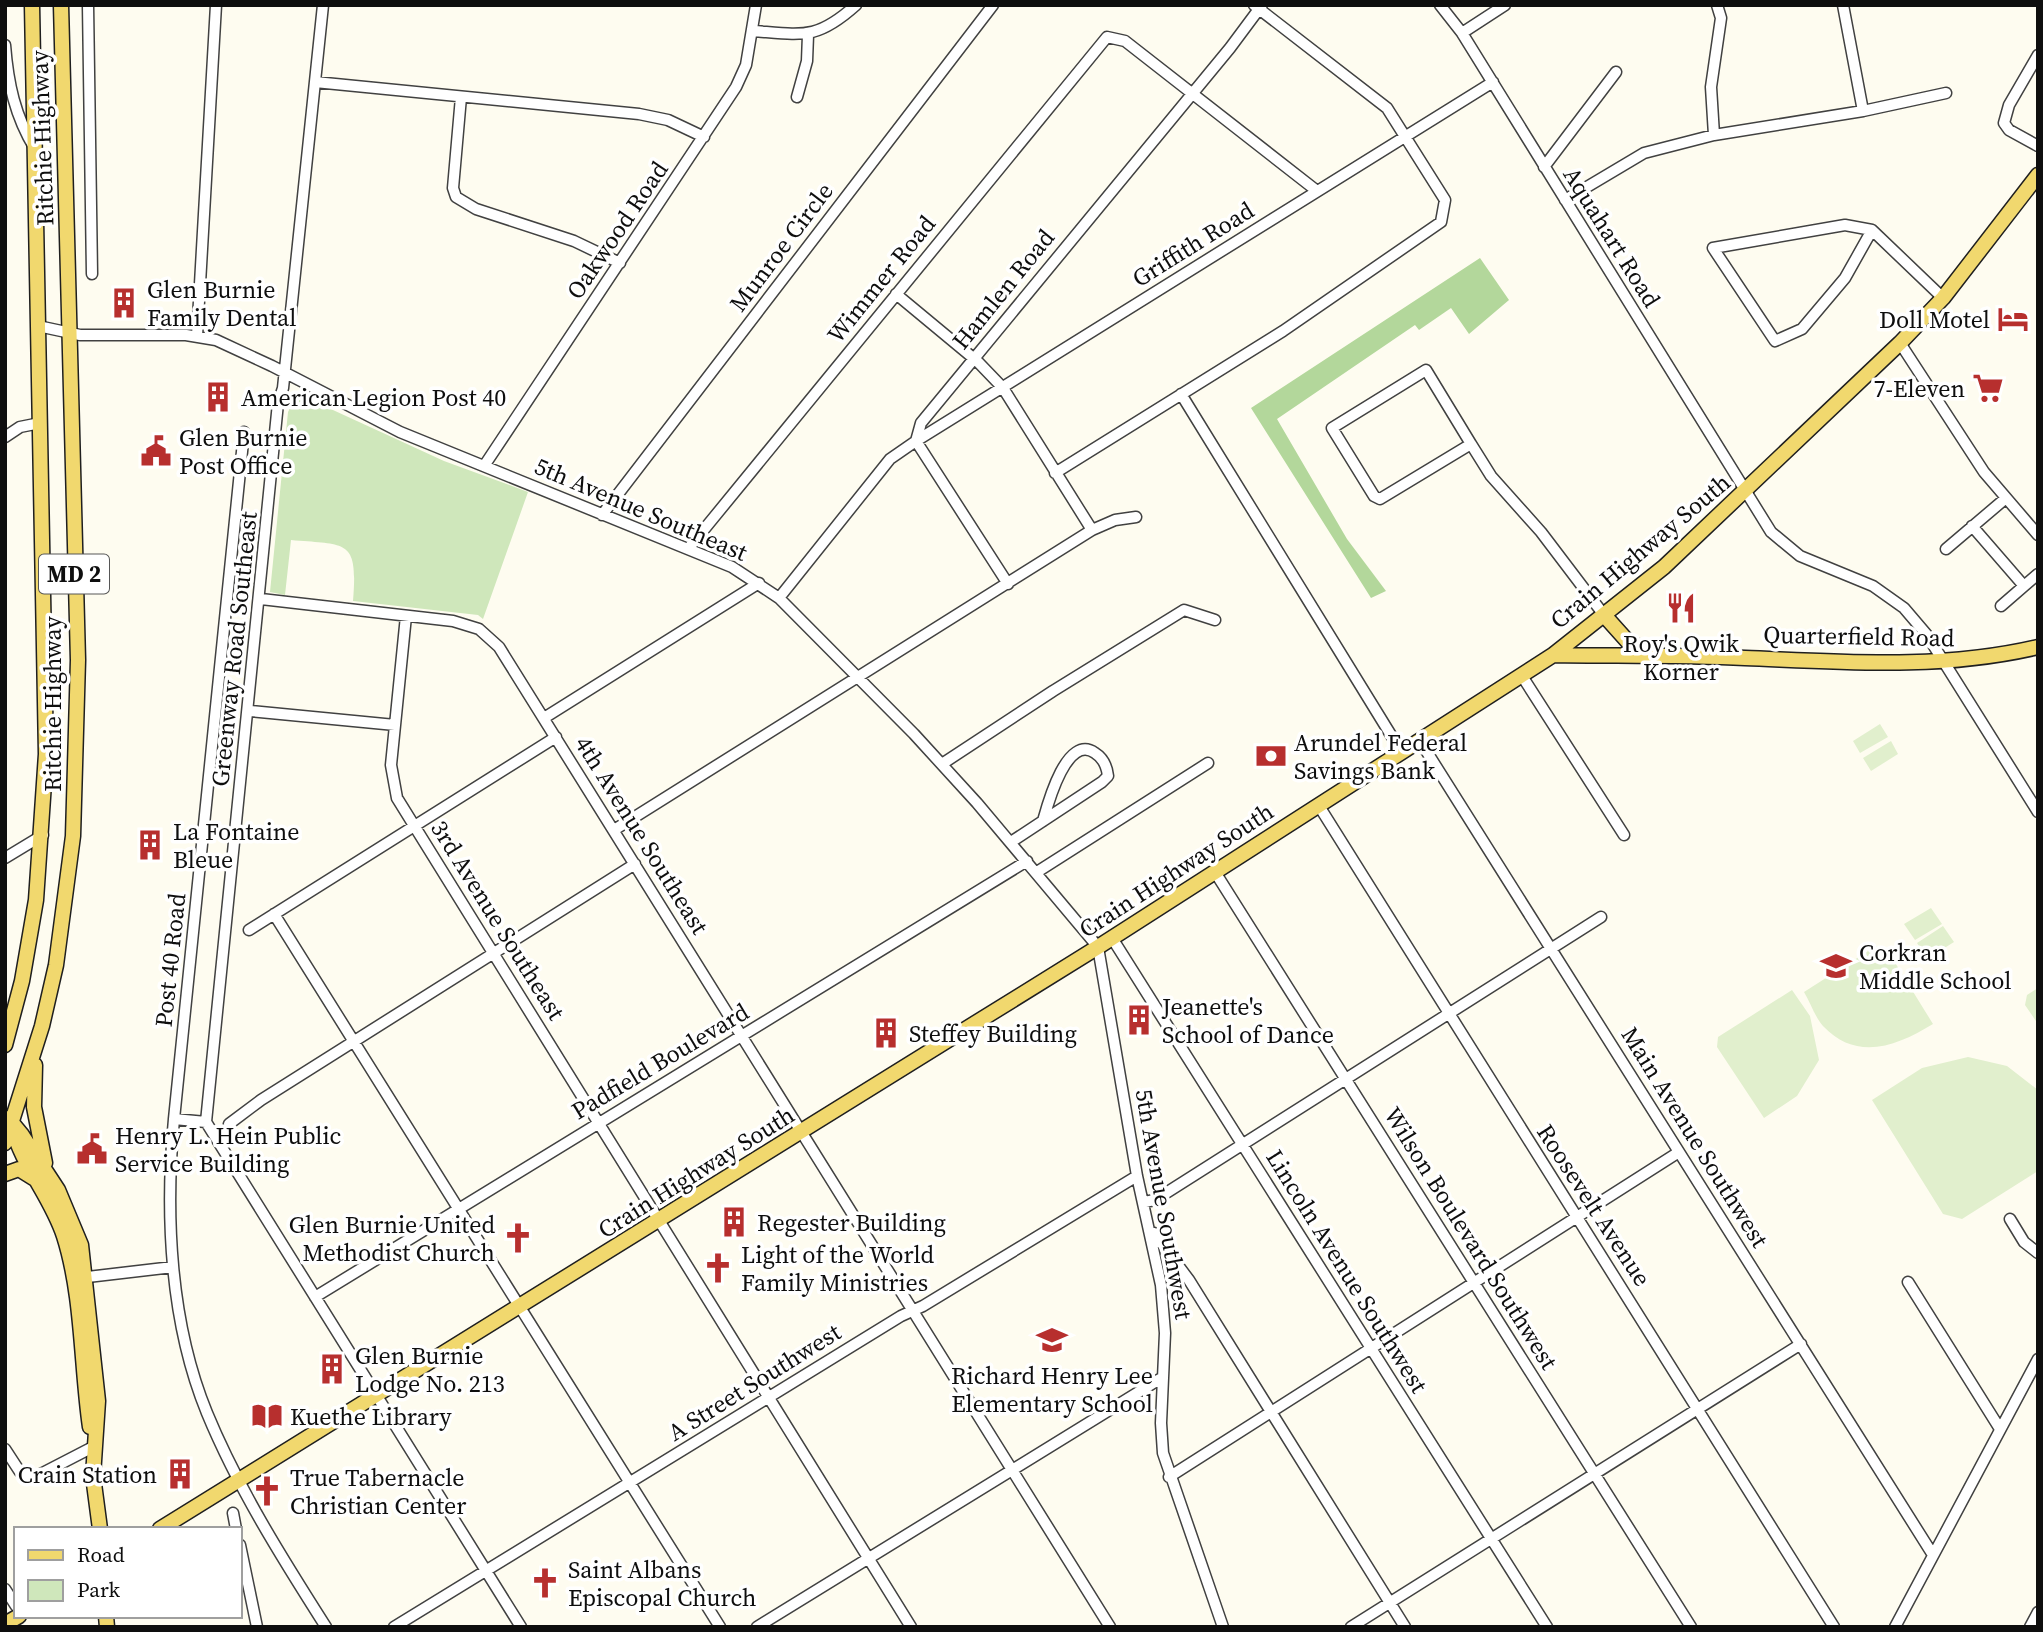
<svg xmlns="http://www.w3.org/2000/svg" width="2043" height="1632" viewBox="0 0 2043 1632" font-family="'Source Serif 4',serif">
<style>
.green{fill:#cfe7bb}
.forest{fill:#b3d79b}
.pitch{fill:#e1efcd}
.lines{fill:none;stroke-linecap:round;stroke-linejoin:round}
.minor-casing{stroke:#414141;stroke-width:13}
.major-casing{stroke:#1f1f1f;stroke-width:17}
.minor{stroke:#fff;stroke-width:10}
.major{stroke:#f1d86e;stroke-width:14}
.labels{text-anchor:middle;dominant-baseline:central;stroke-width:7;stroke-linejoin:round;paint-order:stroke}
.shield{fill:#fff;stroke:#565656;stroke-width:2}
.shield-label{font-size:23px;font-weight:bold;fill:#0e0e0e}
.street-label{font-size:24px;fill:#0e0e0e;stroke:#fff}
.poi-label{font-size:24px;fill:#0e0e0e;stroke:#fff;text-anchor:start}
</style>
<rect width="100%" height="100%" fill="#fefcf0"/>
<path class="green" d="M 300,399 L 309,399 L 444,461 L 528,492 L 483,619 L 478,615 L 353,601 C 358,539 348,545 291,540 L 285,595 L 270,592 L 288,412 L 292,404 Z"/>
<path class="forest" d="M 1480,258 L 1509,300 L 1469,334 L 1451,308 L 1419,330 L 1415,325 L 1277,419 L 1347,539 L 1386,591 L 1371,598 L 1251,408 Z"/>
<path class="pitch" d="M 1880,724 L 1888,737 L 1860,753 L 1853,741 Z
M 1891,741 L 1898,754 L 1871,771 L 1863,758 Z
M 1931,908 L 1942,924 L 1915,940 L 1904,924 Z
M 1943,926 L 1954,942 L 1927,959 L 1917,943 Z
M 1876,946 L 1886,948 L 1933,1024 C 1897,1046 1857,1062 1823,1026 C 1815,1017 1810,1002 1804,992 Z
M 2038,988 L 2038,1024 L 2025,1005 L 2027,995 Z
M 1792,990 L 1810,1016 L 1819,1060 L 1797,1096 L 1764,1118 L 1717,1047 L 1718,1037 Z
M 1968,1057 L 2007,1066 L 2038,1090 L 2038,1171 L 1962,1219 L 1943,1214 L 1872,1100 L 1922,1068 Z"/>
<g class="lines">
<g class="minor-casing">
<path id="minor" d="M 88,5 L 92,274
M 1440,5 L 1462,33 L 1771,532 L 1800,556 L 1873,586 L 1904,608 L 1927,635 L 2038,812
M 1843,5 L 1863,111
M 754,31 C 803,35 817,40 856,5
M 1462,33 L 1505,5
M 5,45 C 8,84 15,116 35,149
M 2038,55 L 2009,105 L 2004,123 L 2009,130 L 2038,146
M 315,82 L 639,114 L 668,120 L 704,137
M 461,97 L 453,188 L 456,197 L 476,209 L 574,241 L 620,263
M 797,97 L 807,61 L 808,35
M 1714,135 L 1711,87 L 1721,18 L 1717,5
M 1544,167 L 1616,72
M 1565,200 L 1644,153 L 1714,135 L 1863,111 L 1946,93
M 1845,225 L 1872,230 L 1845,278 L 1802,329 L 1775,341 L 1713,248 Z
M 1872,230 L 1943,298
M 896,294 L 978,362 L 1003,388 L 1092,530
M 38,326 L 80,335 L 186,335 L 216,340 L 272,366 L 400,432 L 732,567 L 779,598 L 914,734 L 977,803 L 1098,947 L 1137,1176 L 1161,1285 L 1165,1333 L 1161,1423 L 1163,1453 L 1223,1627
M 197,336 L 216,5
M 1900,343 L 1984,472 L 2038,535
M 1181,394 L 1402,753
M 244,432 L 174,1119 C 165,1215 170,1323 207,1413 C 238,1488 282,1558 326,1627
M 5,437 L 20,427 L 40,423
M 1471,444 L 1426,370 L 1332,428 L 1374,496 L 1380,499 L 1471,444 L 1491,476 L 1541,532 L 1604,615
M 484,466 L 736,87 L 746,65 L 756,5
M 1055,473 L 1283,331 L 1441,222 L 1445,200 L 1387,108 L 1254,5
M 602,515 L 993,5
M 1972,526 L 2024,586
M 688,549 L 1107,37 L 1125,41 L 1317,191
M 1946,549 L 2006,498
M 1008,584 L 916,441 L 1493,82
M 779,598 L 890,459 L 916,441 L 921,423 L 1230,48 L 1262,5
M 261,599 L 453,621 L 479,629 L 499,647 L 1110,1627
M 2001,606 L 2038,574
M 406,616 L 391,765 L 397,798 L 911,1627
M 1522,676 L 1624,835
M 250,711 L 395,725
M 544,718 L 759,583
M 1420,741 L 1933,1555
M 942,764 L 1053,691 L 1184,610 L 1215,620
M 1319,806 L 1834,1627
M 614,830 L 1092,530 L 1115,520 L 1136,517
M 1011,842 L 1102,782 L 1108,776 C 1107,767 1103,758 1095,753 C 1067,733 1048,803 1043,821
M 5,858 L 43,835
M 1037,872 L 1208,763
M 1215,872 L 1691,1627
M 274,914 L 720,1627
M 249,930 L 556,737
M 1112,938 L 1547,1627
M 174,1119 L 206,1122
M 206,1122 L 278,403 L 283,388 L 323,5
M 206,1122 L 521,1627
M 229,1124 L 261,1100 L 635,864
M 1144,1202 L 1155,1200 L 1601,917
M 2010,1219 L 2024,1242 L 2038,1253
M 1154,1233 L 1189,1280 L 1405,1627
M 79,1278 L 173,1267
M 1908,1282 L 2000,1429
M 315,1297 L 1027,861
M 5,1449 L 20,1472 L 33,1478 L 93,1447
M 1169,1477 L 1679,1152
M 233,1513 L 236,1529
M 240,1545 L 257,1627
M 5,1589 L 16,1606
M 394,1627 L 901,1316 L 923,1306 L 1137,1176
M 757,1627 L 1163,1377
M 1351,1627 L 1801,1344
M 1895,1627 L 2038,1359
M 2030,1627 L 2038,1612"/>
</g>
<g class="major-casing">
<path id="major" d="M 1604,615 L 1630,644 L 1656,651
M 1553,655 C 1617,656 1681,655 1745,658 C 1844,662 1940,670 2038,647
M 5,1045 L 22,981 L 36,900 L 46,754 L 32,5
M 35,1065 L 34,1107 L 45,1163
M 8,1118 L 22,1135 L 58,1190 L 81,1245 L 98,1401 L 93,1476 L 100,1529
M 12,1126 C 22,1166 51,1196 64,1236 C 83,1296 81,1365 90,1427
M 5,1143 L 42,1026 L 56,965 L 73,836 L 78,660 L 61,5
M 5,1174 L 19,1169 L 35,1179
M 160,1529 L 1098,947 L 1553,655 L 1664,567 L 1900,343 L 1943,298 L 2038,175
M 106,1616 L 107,1627
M 5,1624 L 19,1616"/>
</g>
<use href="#minor" class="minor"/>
<use href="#major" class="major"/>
</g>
<defs>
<g id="building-bare" transform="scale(2.415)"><path d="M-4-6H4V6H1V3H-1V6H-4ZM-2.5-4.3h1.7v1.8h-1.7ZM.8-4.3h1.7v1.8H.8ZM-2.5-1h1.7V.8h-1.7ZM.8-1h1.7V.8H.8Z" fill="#b72f2e" stroke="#fff" stroke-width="2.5" paint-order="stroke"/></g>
<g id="hotel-bare" transform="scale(2.415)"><path d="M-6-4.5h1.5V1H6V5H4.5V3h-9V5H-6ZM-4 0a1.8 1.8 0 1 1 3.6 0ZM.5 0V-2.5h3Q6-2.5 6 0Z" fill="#b72f2e" stroke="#fff" stroke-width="2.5" paint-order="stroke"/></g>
<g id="supermarket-bare" transform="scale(2.415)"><path d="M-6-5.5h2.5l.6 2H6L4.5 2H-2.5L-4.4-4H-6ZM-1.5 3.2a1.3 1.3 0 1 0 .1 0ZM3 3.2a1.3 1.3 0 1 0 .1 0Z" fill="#b72f2e" stroke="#fff" stroke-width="2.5" paint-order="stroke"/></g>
<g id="civic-bare" transform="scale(2.415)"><path d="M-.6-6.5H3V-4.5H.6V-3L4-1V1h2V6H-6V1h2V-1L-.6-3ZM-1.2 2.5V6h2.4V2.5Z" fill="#b72f2e" stroke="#fff" stroke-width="2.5" paint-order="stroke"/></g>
<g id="restaurant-bare" transform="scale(2.415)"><path d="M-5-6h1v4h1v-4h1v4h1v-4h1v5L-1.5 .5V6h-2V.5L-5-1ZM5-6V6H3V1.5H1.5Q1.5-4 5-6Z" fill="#b72f2e" stroke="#fff" stroke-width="2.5" paint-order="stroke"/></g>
<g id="bank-bare" transform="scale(2.415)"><path d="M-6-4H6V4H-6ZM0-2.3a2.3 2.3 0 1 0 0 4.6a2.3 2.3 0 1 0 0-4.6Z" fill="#b72f2e" stroke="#fff" stroke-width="2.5" paint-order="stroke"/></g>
<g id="school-bare" transform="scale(2.415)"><path d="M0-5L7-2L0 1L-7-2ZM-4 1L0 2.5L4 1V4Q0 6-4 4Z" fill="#b72f2e" stroke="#fff" stroke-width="2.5" paint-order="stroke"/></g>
<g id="church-bare" transform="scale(2.415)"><path d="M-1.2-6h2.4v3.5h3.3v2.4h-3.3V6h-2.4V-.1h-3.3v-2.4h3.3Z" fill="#b72f2e" stroke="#fff" stroke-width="2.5" paint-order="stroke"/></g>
<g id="library-bare" transform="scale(2.415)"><path d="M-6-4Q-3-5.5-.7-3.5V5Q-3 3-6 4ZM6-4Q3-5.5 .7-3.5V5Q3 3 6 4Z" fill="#b72f2e" stroke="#fff" stroke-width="2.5" paint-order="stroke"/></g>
</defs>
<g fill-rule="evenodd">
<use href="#building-bare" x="124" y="303"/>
<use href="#hotel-bare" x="2013" y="319"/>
<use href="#supermarket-bare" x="1988" y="388"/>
<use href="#building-bare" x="218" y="397"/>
<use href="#civic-bare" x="156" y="451"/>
<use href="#restaurant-bare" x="1681" y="608"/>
<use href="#bank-bare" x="1271" y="756"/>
<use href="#building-bare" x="150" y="845"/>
<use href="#school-bare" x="1836" y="966"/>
<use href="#building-bare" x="1139" y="1020"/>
<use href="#building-bare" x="886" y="1033"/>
<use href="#civic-bare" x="92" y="1149"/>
<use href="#building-bare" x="734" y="1222"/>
<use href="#church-bare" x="518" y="1238"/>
<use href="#church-bare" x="718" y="1268"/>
<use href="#school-bare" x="1052" y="1340"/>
<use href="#building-bare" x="332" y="1369"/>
<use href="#library-bare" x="267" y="1416"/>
<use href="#building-bare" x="180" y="1474"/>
<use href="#church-bare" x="267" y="1491"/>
<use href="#church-bare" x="545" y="1583"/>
</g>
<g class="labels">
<rect class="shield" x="39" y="554.5" width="70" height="39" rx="5"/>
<g class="shield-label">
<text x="74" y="574">MD 2</text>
</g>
<g class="street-label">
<text transform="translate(42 138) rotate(-92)">Ritchie Highway</text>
<text transform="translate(617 230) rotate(-56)">Oakwood Road</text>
<text transform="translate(1612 237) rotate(58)">Aquahart Road</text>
<text transform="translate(1193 244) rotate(-32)">Griffith Road</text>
<text transform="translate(781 247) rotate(-53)">Munroe Circle</text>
<text transform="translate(881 279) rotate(-51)">Wimmer Road</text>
<text transform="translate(1003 289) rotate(-51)">Hamlen Road</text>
<text transform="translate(641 509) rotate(23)">5th Avenue Southeast</text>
<text transform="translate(1640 551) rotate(-40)">Crain Highway South</text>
<text transform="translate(1859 636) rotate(1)">Quarterfield Road</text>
<text transform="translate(234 649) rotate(-84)">Greenway Road Southeast</text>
<text transform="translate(52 704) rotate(-90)">Ritchie Highway</text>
<text transform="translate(642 835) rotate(58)">4th Avenue Southeast</text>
<text transform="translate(1176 870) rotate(-33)">Crain Highway South</text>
<text transform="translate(498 920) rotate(58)">3rd Avenue Southeast</text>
<text transform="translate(170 960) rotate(-84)">Post 40 Road</text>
<text transform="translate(660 1061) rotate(-31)">Padfield Boulevard</text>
<text transform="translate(1695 1137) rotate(58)">Main Avenue Southwest</text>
<text transform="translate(696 1172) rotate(-32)">Crain Highway South</text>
<text transform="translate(1164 1204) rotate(80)">5th Avenue Southwest</text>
<text transform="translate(1594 1205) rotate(57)">Roosevelt Avenue</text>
<text transform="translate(1471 1238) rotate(58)">Wilson Boulevard Southwest</text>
<text transform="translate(1347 1271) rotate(58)">Lincoln Avenue Southwest</text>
<text transform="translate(754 1382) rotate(-32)">A Street Southwest</text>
</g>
<g class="poi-label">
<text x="147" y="289">Glen Burnie<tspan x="147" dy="28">Family Dental</tspan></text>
<text x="1990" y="319" text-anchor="end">Doll Motel</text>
<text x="1965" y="388" text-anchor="end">7-Eleven</text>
<text x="241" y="397">American Legion Post 40</text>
<text x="179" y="437">Glen Burnie<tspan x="179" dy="28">Post Office</tspan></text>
<text x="1681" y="643" text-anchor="middle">Roy's Qwik<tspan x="1681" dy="28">Korner</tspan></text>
<text x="1294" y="742">Arundel Federal<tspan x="1294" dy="28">Savings Bank</tspan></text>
<text x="173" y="831">La Fontaine<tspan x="173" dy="28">Bleue</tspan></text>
<text x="1859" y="952">Corkran<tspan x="1859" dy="28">Middle School</tspan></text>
<text x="1162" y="1006">Jeanette's<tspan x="1162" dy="28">School of Dance</tspan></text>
<text x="909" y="1033">Steffey Building</text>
<text x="115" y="1135">Henry L. Hein Public<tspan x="115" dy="28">Service Building</tspan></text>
<text x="757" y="1222">Regester Building</text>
<text x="495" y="1224" text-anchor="end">Glen Burnie United<tspan x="495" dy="28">Methodist Church</tspan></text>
<text x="741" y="1254">Light of the World<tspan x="741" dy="28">Family Ministries</tspan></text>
<text x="355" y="1355">Glen Burnie<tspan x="355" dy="28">Lodge No. 213</tspan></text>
<text x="1052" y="1375" text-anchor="middle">Richard Henry Lee<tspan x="1052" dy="28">Elementary School</tspan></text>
<text x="290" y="1416">Kuethe Library</text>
<text x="157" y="1474" text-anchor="end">Crain Station</text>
<text x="290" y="1477">True Tabernacle<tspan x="290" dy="28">Christian Center</tspan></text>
<text x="568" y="1569">Saint Albans<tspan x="568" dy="28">Episcopal Church</tspan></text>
</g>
</g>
<rect width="2043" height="1632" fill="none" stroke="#0e0e0e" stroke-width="14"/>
<rect x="14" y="1527" width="228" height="91" fill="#ffffff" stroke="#9f9f9f" stroke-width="2"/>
<rect x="28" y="1550" width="35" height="10" fill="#f1d86e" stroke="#9f9f9f" stroke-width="2"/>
<text x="77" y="1562" font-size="21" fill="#0e0e0e">Road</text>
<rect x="28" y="1580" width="35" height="21" fill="#cfe7bb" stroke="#9f9f9f" stroke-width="2"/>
<text x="77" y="1597" font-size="21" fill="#0e0e0e">Park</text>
</svg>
